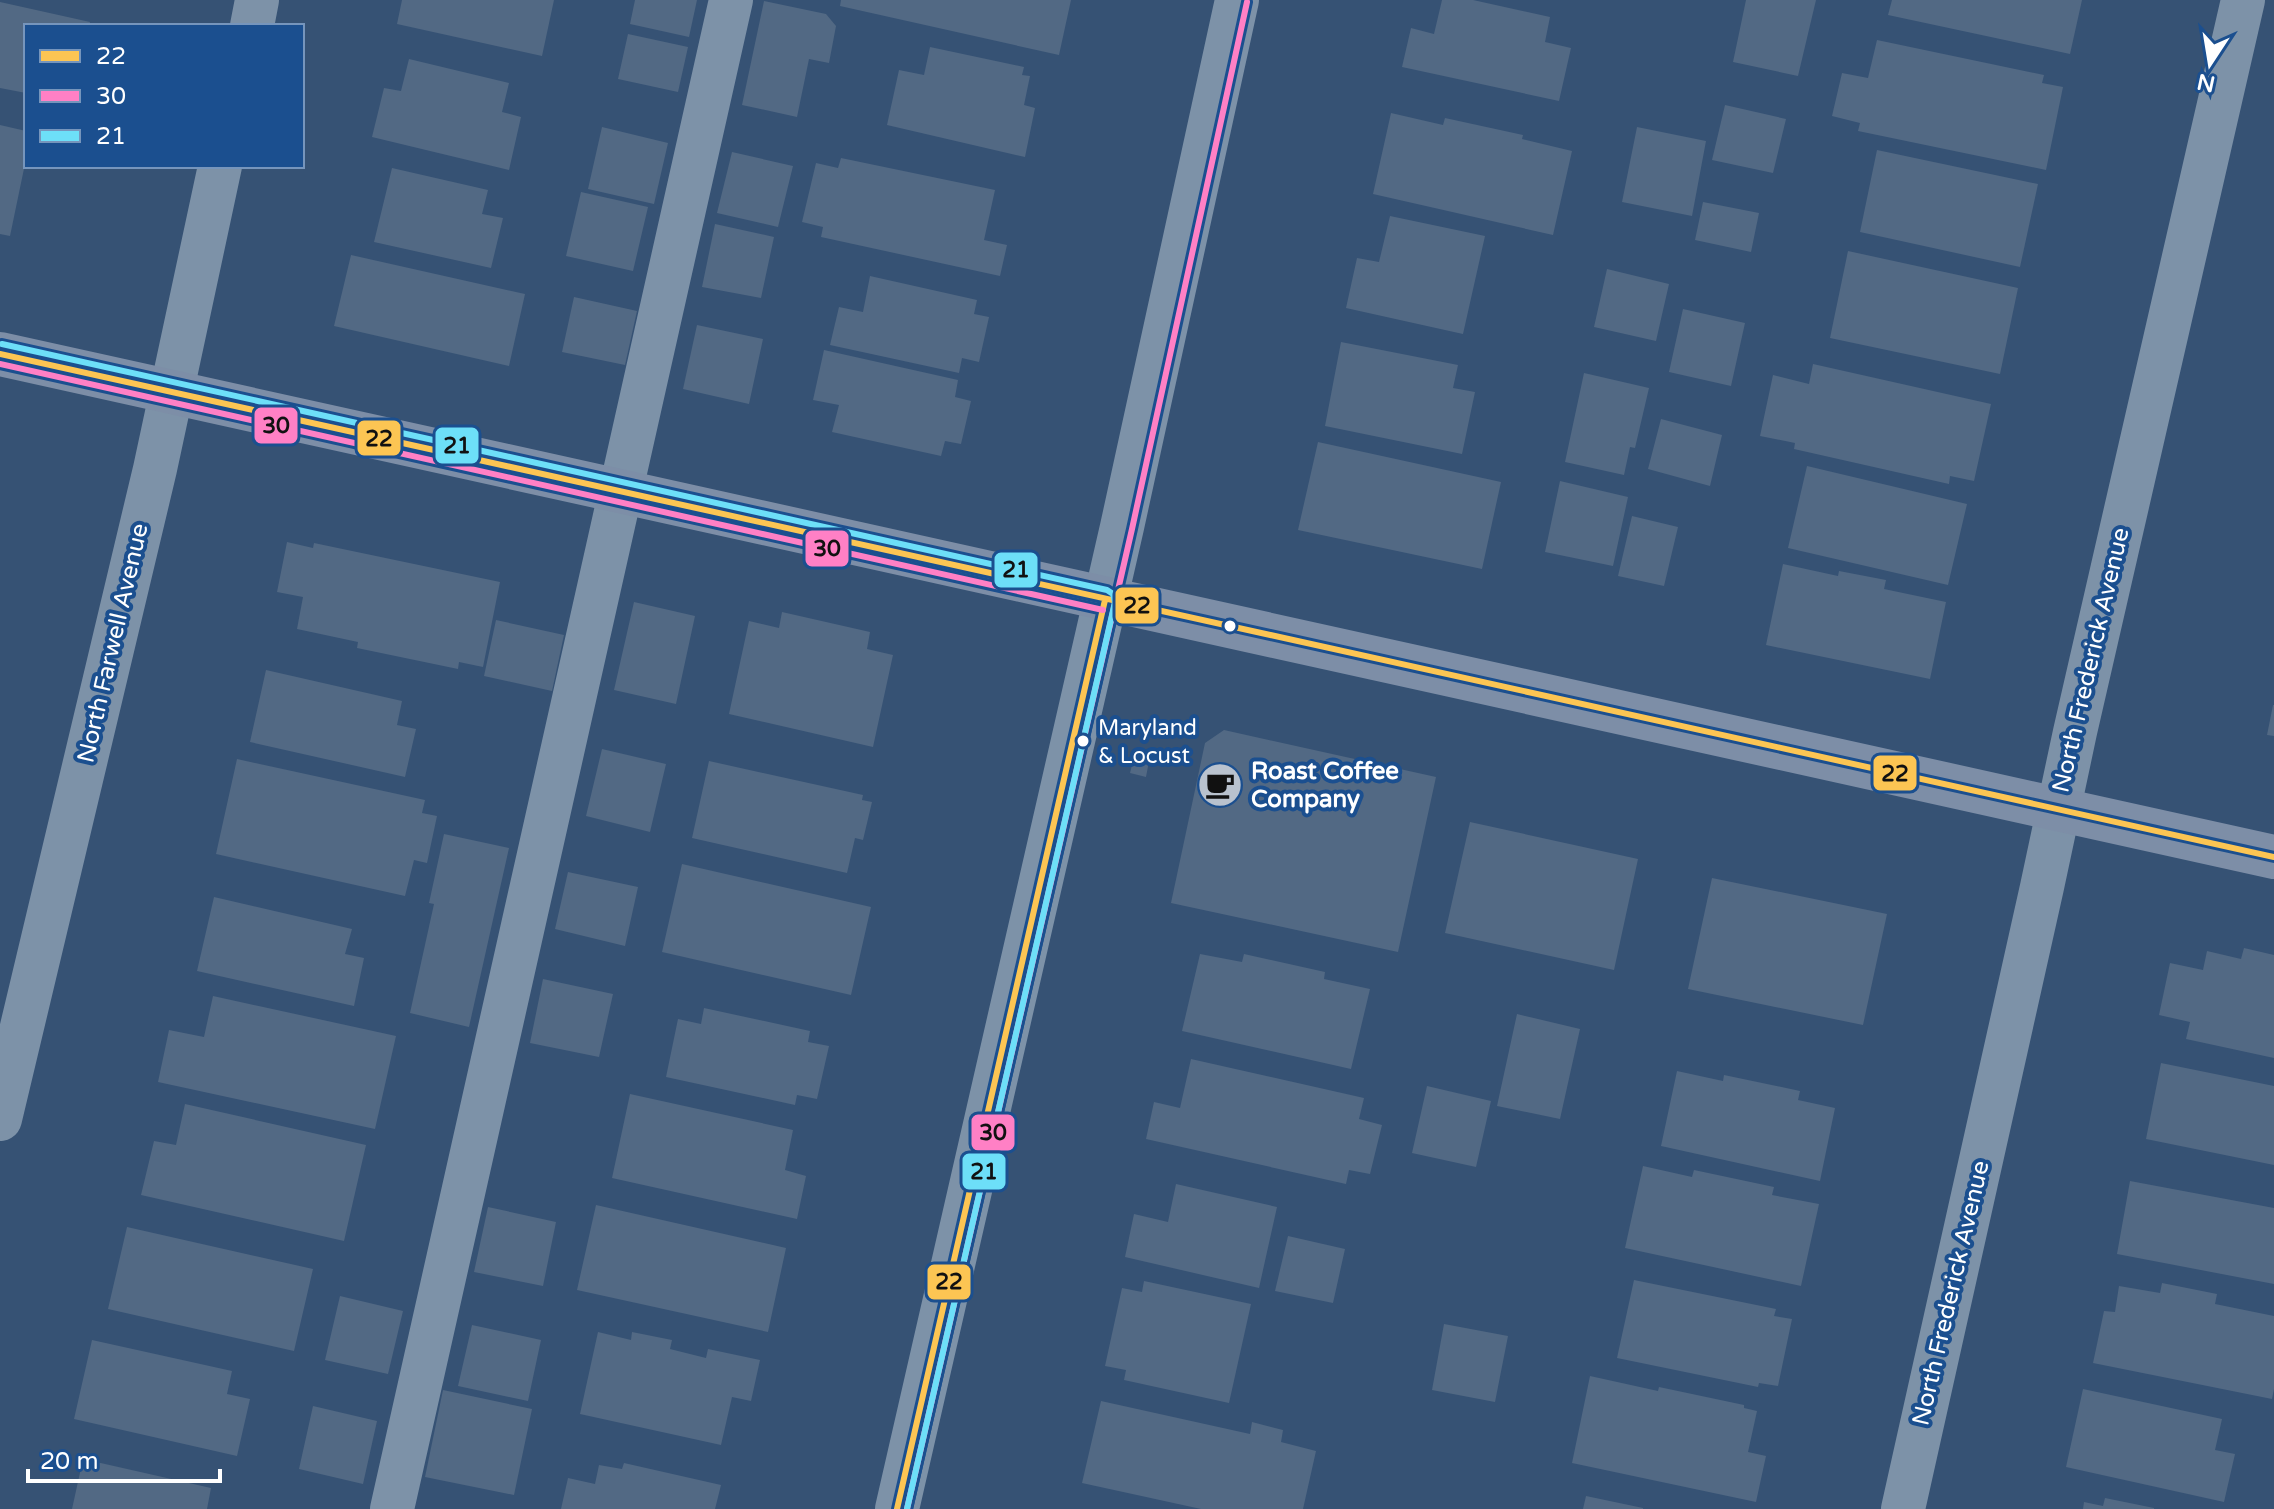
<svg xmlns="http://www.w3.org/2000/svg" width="2274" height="1509" viewBox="0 0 2274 1509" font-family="'Varela Round',sans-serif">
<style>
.building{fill:#526984}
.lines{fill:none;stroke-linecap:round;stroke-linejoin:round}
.minor{stroke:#7d92a8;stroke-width:44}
.major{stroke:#7d8ea7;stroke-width:44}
.bus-1-casing{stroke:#1b4f8f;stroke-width:12}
.bus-2-casing{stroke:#1b4f8f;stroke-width:12}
.bus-3-casing{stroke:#1b4f8f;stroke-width:12}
.bus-1{stroke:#fcc553;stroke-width:6}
.bus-2{stroke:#ff80c5;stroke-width:6}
.bus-3{stroke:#6ddff8;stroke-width:6}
.bus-dot{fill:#fff;stroke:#1b4f8f;stroke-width:3}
.labels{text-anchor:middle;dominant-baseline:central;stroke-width:8;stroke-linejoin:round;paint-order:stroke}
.bus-label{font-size:22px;fill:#fff;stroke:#1b4f8f;text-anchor:start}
.street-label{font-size:24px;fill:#fff;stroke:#1b4f8f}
.poi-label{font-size:24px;font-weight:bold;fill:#fff;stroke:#1b4f8f;text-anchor:start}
.line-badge{stroke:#1b4f8f;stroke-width:3}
.pale-badge-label{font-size:22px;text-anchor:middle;font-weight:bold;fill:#111}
</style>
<rect width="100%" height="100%" fill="#365274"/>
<path class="building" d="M 402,0 L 554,0 L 542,56 L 397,24 Z
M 635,0 L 697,0 L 689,37 L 630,24 Z
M 841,0 L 1071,0 L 1059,55 L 840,6 Z
M 1442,0 L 1473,0 L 1550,17 L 1545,42 L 1571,48 L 1559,101 L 1402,67 L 1411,28 L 1434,34 Z
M 1746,0 L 1816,0 L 1798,76 L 1733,62 Z
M 1892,0 L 2082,0 L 2070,54 L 1888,15 Z
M 764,1 L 826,14 L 836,26 L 829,63 L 809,59 L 797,117 L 742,105 Z
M 0,2 L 90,22 L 89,26 L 26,26 L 26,93 L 0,88 Z
M 628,34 L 688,47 L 678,92 L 618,79 Z
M 1877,40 L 2044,75 L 2042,83 L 2063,87 L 2046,170 L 1858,131 L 1860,123 L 1832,116 L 1842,73 L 1868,78 Z
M 930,47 L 1024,67 L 1022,75 L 1030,76 L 1024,105 L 1035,108 L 1025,157 L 887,125 L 899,70 L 924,75 Z
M 409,59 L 509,83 L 502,112 L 521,117 L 509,170 L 372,137 L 384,88 L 401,91 Z
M 1725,105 L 1786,119 L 1773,173 L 1712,160 Z
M 1391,113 L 1443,125 L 1445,118 L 1523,135 L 1522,139 L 1572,151 L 1553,235 L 1373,194 Z
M 0,125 L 26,131 L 26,159 L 10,236 L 0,234 Z
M 602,127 L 668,143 L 654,204 L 588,189 Z
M 1637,127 L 1706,141 L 1692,216 L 1622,202 Z
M 1877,150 L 2038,184 L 2020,267 L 1860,232 Z
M 732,152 L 793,166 L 778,227 L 717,213 Z
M 841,158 L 995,190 L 984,240 L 1007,245 L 1000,276 L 821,237 L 823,227 L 802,222 L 816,163 L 838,168 Z
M 392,168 L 488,190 L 482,214 L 503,218 L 491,268 L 374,242 Z
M 581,192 L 648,207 L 633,271 L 566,256 Z
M 1703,202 L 1759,213 L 1751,252 L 1695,240 Z
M 1390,216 L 1485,236 L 1463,334 L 1346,308 L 1357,258 L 1379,262 Z
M 715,224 L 774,237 L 761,298 L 702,287 Z
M 1848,251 L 2018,288 L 2000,374 L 1830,338 Z
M 351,255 L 525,294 L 509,366 L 334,326 Z
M 1607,269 L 1669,284 L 1656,341 L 1594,327 Z
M 870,276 L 977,300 L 974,314 L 989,317 L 979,362 L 962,358 L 959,373 L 830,345 L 839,307 L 863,312 Z
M 574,297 L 637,311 L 625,365 L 562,352 Z
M 1683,309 L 1745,323 L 1731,386 L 1669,372 Z
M 697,325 L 763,339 L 749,404 L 683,389 Z
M 1341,342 L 1458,365 L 1453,388 L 1475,392 L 1462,454 L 1325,426 Z
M 824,350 L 958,380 L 955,397 L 971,401 L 961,444 L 945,441 L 941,456 L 832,432 L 839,405 L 813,400 Z
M 1813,364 L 1991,404 L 1974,481 L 1950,476 L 1949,484 L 1794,449 L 1795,443 L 1760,436 L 1773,375 L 1809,384 Z
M 1584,373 L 1649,388 L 1635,448 L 1630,447 L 1624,475 L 1565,462 Z
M 1661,419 L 1722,435 L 1710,486 L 1648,469 Z
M 1318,442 L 1501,482 L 1482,569 L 1298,530 Z
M 1807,466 L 1967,504 L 1948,585 L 1788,548 Z
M 1560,481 L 1628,497 L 1613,566 L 1545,552 Z
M 1632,516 L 1678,527 L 1664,586 L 1618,576 Z
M 287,542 L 313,548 L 314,543 L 500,582 L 483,667 L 459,662 L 458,669 L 357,648 L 358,642 L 297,629 L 303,597 L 277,592 Z
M 1783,564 L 1838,576 L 1839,571 L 1886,580 L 1884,589 L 1946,602 L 1930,679 L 1766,645 Z
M 634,602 L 695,616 L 676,704 L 614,690 Z
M 782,612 L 870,632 L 867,649 L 893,655 L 873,747 L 729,714 L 749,621 L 779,628 Z
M 496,620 L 564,635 L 552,691 L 484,676 Z
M 266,670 L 402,701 L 397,725 L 416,729 L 405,777 L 250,742 Z
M 2273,705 L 2274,705 L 2274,736 L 2267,735 Z
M 1224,730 L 1436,777 L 1398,952 L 1171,903 L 1205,743 Z
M 602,749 L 666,764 L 650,832 L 586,816 Z
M 1135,753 L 1150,756 L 1146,777 L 1130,773 Z
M 237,759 L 425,800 L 422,813 L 437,816 L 427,863 L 414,860 L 405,896 L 216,854 Z
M 709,761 L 863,795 L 862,800 L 872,802 L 863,840 L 855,838 L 847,873 L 692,838 Z
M 1470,822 L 1638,859 L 1614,970 L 1445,933 Z
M 444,834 L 509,848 L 469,1027 L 410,1013 L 434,904 L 429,903 Z
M 682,864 L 871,907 L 851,995 L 662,952 Z
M 568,872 L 638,887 L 625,946 L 555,929 Z
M 1712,878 L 1887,914 L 1863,1025 L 1688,989 Z
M 214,897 L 352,929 L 345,954 L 364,958 L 354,1006 L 197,971 Z
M 2244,948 L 2274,955 L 2274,1058 L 2186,1039 L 2190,1022 L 2159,1015 L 2170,963 L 2203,970 L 2207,951 L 2241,959 Z
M 1200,954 L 1242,962 L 1244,954 L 1325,972 L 1324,979 L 1370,989 L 1351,1069 L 1182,1031 Z
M 543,979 L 613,994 L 599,1057 L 530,1043 Z
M 213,996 L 396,1036 L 375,1129 L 158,1082 L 169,1030 L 204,1037 Z
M 704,1008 L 810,1031 L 808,1042 L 829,1046 L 817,1099 L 797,1095 L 795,1105 L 666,1077 L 678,1019 L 701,1024 Z
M 1517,1014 L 1580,1029 L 1560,1119 L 1497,1106 Z
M 1191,1059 L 1364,1098 L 1359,1119 L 1382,1125 L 1370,1174 L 1349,1170 L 1346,1184 L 1146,1139 L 1154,1102 L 1180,1108 Z
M 2161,1063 L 2274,1086 L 2274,1165 L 2146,1139 Z
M 1677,1071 L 1723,1081 L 1724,1075 L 1800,1091 L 1798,1100 L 1835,1108 L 1820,1181 L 1661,1146 Z
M 1427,1086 L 1491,1101 L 1476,1167 L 1412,1153 Z
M 630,1094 L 793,1130 L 785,1170 L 806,1176 L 797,1219 L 612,1178 Z
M 185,1104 L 366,1145 L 344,1241 L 141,1195 L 154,1141 L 176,1145 Z
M 1643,1166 L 1692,1177 L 1694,1170 L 1774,1187 L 1772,1195 L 1819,1204 L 1801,1286 L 1625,1248 Z
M 2130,1181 L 2274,1208 L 2274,1284 L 2117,1254 Z
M 1176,1184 L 1277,1207 L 1259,1288 L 1125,1257 L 1134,1214 L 1168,1222 Z
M 596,1205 L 786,1248 L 768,1332 L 577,1290 Z
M 488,1207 L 556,1222 L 543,1286 L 474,1272 Z
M 127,1227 L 313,1269 L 294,1351 L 108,1309 Z
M 1288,1236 L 1345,1249 L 1333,1303 L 1275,1291 Z
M 1634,1280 L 1776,1309 L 1774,1316 L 1792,1319 L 1778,1386 L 1759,1383 L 1758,1387 L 1617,1358 Z
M 1144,1281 L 1251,1304 L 1229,1403 L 1124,1380 L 1126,1370 L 1105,1366 L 1122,1288 L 1142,1292 Z
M 2162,1283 L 2217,1294 L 2215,1304 L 2274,1316 L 2274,1389 L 2272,1399 L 2093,1363 L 2104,1311 L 2115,1312 L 2119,1286 L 2160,1293 Z
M 340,1296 L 403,1311 L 388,1374 L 325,1360 Z
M 1444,1324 L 1508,1336 L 1495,1402 L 1432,1390 Z
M 472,1325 L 541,1340 L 528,1401 L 458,1386 Z
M 598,1332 L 631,1340 L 632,1332 L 672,1340 L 670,1349 L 706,1358 L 708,1349 L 760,1360 L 751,1401 L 732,1397 L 721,1445 L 580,1414 Z
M 92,1340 L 232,1371 L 227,1394 L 250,1399 L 237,1456 L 74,1419 Z
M 1590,1376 L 1658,1391 L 1659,1387 L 1744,1405 L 1744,1408 L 1757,1411 L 1748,1452 L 1766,1456 L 1756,1502 L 1572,1463 Z
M 2083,1389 L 2222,1419 L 2215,1450 L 2235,1454 L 2224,1502 L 2066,1467 Z
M 443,1390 L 532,1409 L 514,1495 L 425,1477 Z
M 1101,1401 L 1250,1434 L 1252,1422 L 1283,1430 L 1281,1442 L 1316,1451 L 1303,1509 L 1201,1509 L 1082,1483 Z
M 313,1406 L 377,1421 L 363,1484 L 299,1469 Z
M 83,1459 L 211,1488 L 207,1509 L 72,1509 Z
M 624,1463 L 721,1485 L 715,1509 L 561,1509 L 568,1478 L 595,1484 L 599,1465 L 622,1469 Z
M 1586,1496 L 1643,1508 L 1643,1509 L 1583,1509 Z
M 2105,1498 L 2154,1508 L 2154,1509 L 2083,1509 L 2084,1502 L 2103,1506 Z"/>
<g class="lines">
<path class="minor" d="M 252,26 L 257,0
M 0,1119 L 155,469 L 220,166
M 392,1509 L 731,0
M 897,1509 L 1122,527 L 1237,0
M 1903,1509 L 2042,887 L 2075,732 L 2243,0"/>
<path class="major" d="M 0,354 L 2274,857"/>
<g class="bus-1-casing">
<path id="bus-1" d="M 0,354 L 2274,857
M 897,1509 L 1105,600"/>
</g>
<g class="bus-2-casing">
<path id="bus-2" d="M 0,364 L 1103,610
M 907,1509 L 1132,529 L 1247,2"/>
</g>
<g class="bus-3-casing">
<path id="bus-3" d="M 2,344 L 1107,590 L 1113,594 L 1115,602 L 907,1509"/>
</g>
<use href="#bus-1" class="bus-1"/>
<use href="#bus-2" class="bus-2"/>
<use href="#bus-3" class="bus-3"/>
</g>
<defs>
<g id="cafe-disc" transform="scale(2.3)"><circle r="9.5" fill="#b9c2ce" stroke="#1b4f8f"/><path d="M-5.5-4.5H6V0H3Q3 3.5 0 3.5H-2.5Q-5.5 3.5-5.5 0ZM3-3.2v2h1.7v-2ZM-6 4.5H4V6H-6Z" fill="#111"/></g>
</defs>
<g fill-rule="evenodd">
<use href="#cafe-disc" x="1220" y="785"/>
</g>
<g class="bus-dot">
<circle cx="1230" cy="626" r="7"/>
<circle cx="1083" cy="741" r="7"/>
</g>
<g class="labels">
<g class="bus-label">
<text x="1098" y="728">Maryland<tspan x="1098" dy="28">&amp; Locust</tspan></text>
</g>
<g class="street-label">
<text transform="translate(113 643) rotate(-77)">North Farwell Avenue</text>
<text transform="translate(2091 660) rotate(-77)">North Frederick Avenue</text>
<text transform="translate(1951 1293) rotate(-77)">North Frederick Avenue</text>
</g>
<g class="poi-label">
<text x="1251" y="771">Roast Coffee<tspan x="1251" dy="28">Company</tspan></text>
</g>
</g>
<g class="line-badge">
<rect x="253" y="406" width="46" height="39" rx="8" fill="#ff80c5"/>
<rect x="356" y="419" width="46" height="38" rx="8" fill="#fcc553"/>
<rect x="434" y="426" width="46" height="39" rx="8" fill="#6ddff8"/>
<rect x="804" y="529" width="46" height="39" rx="8" fill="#ff80c5"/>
<rect x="993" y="551" width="46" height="38" rx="8" fill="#6ddff8"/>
<rect x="1114" y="586" width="46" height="39" rx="8" fill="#fcc553"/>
<rect x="1872" y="754" width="46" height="38" rx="8" fill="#fcc553"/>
<rect x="970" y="1113" width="46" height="39" rx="8" fill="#ff80c5"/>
<rect x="961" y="1152" width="46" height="39" rx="8" fill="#6ddff8"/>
<rect x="926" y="1263" width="46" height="38" rx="8" fill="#fcc553"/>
</g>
<g class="pale-badge-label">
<text x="276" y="433">30</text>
<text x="379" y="446">22</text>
<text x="457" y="453">21</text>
<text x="827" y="556">30</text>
<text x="1016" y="577">21</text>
<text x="1137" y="613">22</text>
<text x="1895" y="781">22</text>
<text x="993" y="1140">30</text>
<text x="984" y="1179">21</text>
<text x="949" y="1289">22</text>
</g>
<rect x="24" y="24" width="280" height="144" fill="#1b4f8f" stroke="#7695bc" stroke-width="2"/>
<rect x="40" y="50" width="40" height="12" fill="#fcc553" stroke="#7695bc" stroke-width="2"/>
<text x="96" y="64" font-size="24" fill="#ffffff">22</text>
<rect x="40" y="90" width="40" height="12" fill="#ff80c5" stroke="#7695bc" stroke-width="2"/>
<text x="96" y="104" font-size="24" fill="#ffffff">30</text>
<rect x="40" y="130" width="40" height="12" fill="#6ddff8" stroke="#7695bc" stroke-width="2"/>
<text x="96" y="144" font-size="24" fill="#ffffff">21</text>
<g transform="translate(2210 64) rotate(192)" stroke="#1b4f8f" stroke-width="6" paint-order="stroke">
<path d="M0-6L14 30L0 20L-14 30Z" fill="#ffffff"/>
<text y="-12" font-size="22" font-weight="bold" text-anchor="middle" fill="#ffffff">N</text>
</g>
<path d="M28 1469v12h192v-12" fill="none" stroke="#ffffff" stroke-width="4"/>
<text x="40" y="1469" font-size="24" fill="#ffffff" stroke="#1b4f8f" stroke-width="6" paint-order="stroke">20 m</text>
</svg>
